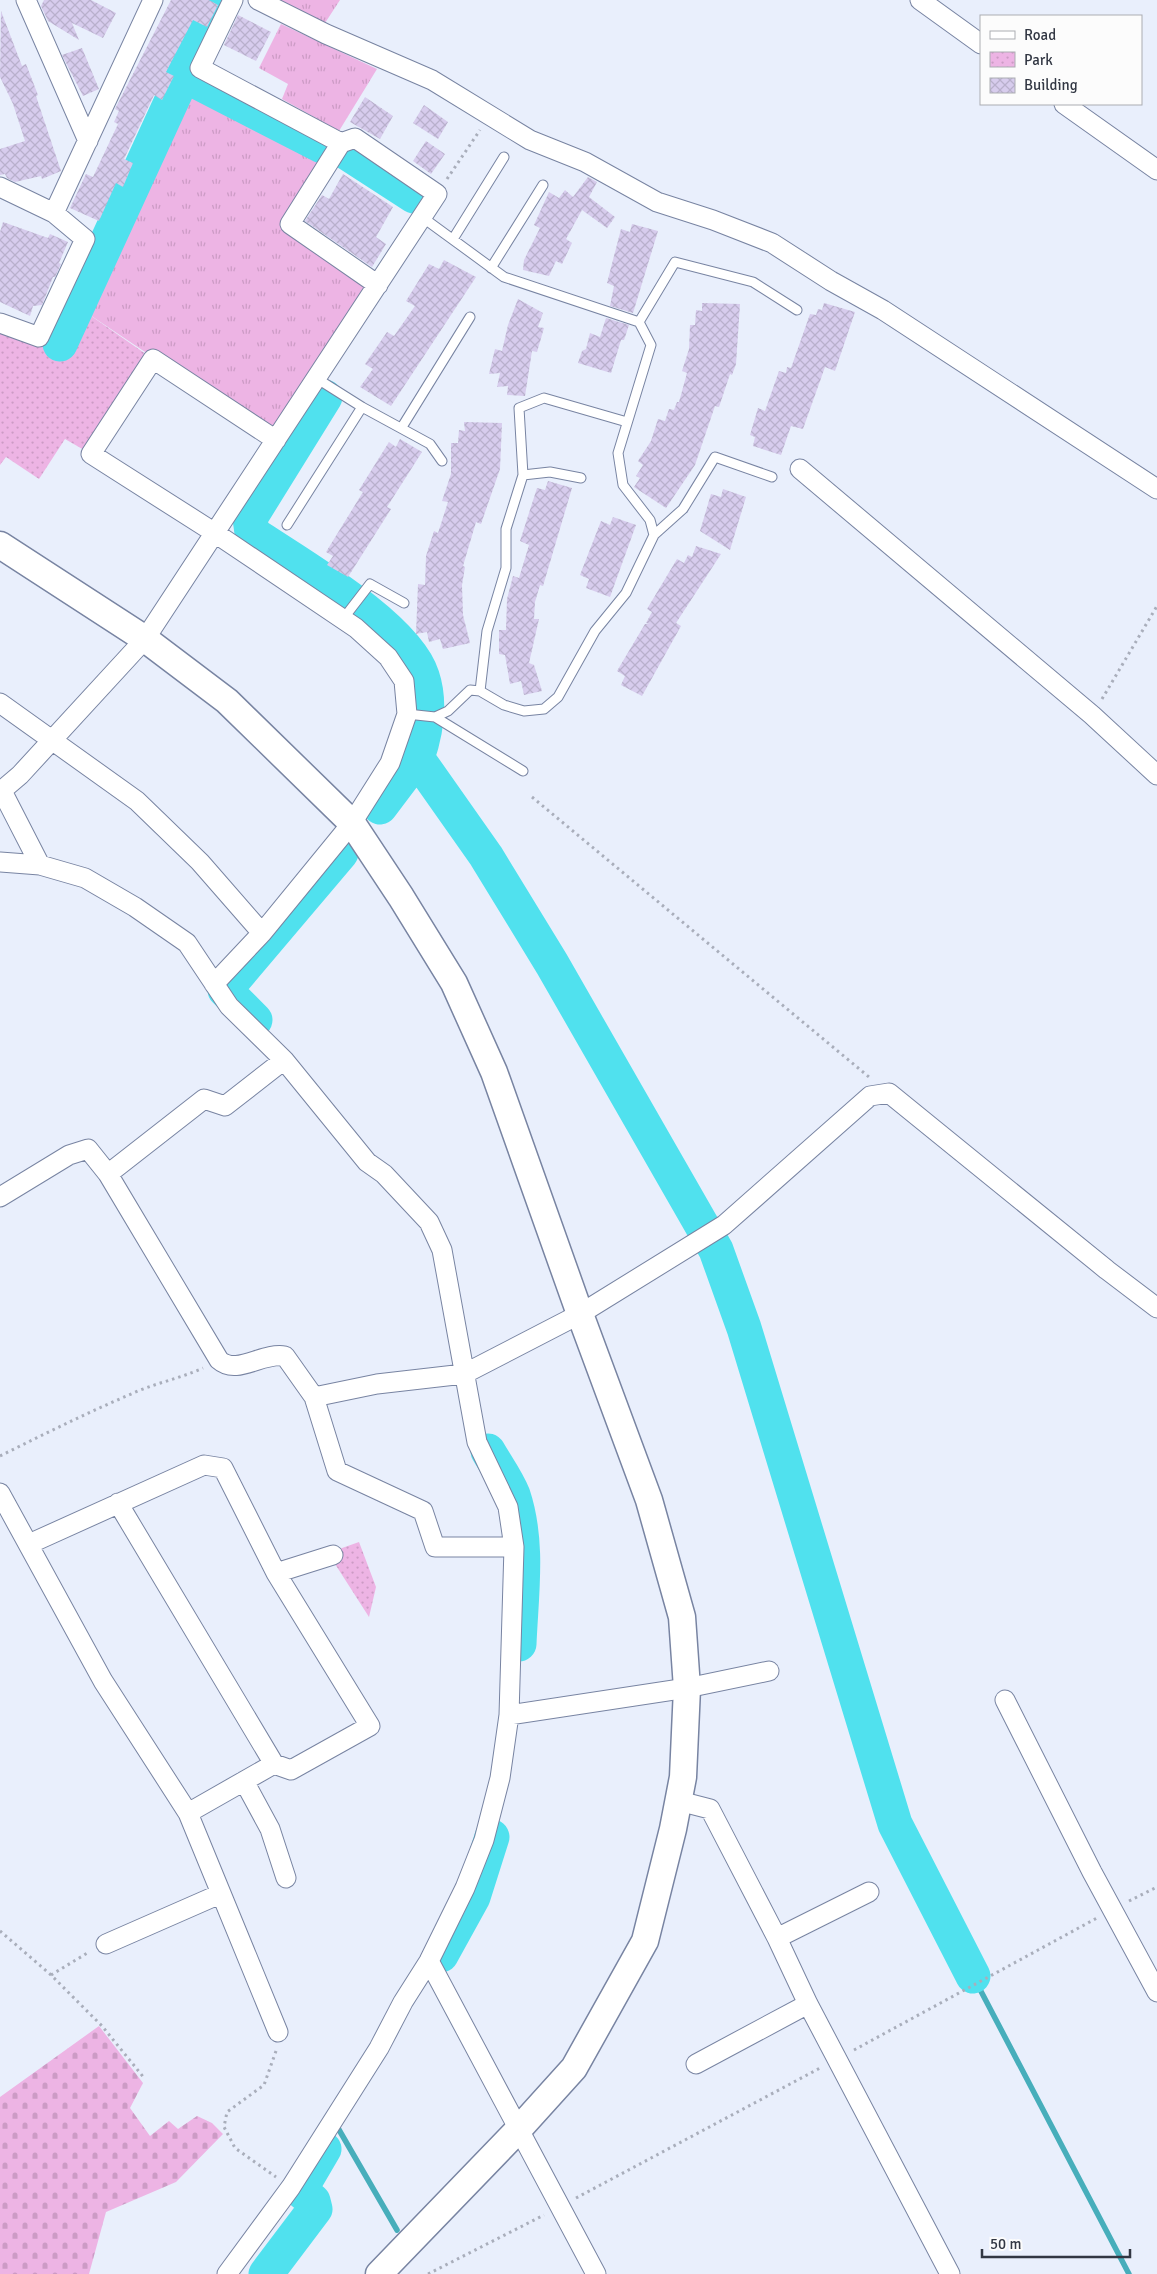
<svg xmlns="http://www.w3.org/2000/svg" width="1157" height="2274" viewBox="0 0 1157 2274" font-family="Signika,sans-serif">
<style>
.grass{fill:url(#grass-tufts)}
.cemetery{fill:url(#cemetery-stones)}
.park{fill:url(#park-dots)}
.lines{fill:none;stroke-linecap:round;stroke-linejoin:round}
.stream{stroke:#47aebb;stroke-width:5.5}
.river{stroke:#50e1ee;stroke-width:35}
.building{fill:url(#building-cross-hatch)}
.lane-casing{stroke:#7884a2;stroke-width:11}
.street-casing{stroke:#7884a2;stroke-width:21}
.secondary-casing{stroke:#7884a2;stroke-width:29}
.path{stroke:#a9aebb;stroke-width:3;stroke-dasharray:2.5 4;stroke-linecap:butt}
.lane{stroke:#fff;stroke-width:9}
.street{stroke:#fff;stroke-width:19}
.secondary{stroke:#fff;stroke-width:26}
</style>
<defs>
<pattern id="grass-tufts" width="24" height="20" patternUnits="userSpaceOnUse" patternTransform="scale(1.25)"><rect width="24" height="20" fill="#edb4e4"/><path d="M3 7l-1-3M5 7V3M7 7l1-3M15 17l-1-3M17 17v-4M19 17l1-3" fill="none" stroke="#cc9bc5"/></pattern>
<pattern id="cemetery-stones" width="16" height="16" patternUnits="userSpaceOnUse" patternTransform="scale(1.25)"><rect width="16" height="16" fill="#edb4e4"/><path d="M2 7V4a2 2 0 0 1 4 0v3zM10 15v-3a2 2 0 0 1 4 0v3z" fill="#cc9bc5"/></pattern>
<pattern id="park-dots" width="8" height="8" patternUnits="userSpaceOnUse" patternTransform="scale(1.25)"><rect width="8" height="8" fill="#edb4e4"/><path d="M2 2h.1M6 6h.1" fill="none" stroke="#cc9bc5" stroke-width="1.8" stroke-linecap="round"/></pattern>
<pattern id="building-cross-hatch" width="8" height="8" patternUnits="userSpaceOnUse" patternTransform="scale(1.25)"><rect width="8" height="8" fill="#d7cced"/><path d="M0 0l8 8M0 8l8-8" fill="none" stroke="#b9b0cc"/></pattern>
</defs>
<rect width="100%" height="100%" fill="#e9effc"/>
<path class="grass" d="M 279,0 L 340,0 L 325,23 Z
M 281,24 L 377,69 L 339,131 L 282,99 L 288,84 L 259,68 Z
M 188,90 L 330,160 L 290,224 L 378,285 L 276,440 L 84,311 Z"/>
<path class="cemetery" d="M 99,2026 L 143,2083 L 130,2108 L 150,2136 L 169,2121 L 178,2129 L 197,2116 L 212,2123 L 223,2134 L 176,2182 L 106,2212 L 89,2274 L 0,2274 L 0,2097 Z"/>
<path class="park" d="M 84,311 L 153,359 L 91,454 L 65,439 L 39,479 L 6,457 L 0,465 L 0,323 L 39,337 L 63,352 Z
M 359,1542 L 376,1587 L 369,1617 L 328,1553 Z"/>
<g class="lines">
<path class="stream" d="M 973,1976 L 1129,2274
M 338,2128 L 397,2230"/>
<path class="river" d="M 184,75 L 322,146
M 346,152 L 414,196
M 60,344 L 218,0
M 325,397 L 250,518 L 252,533 C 296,563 406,625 422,676 C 431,703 426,732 417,758 L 486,856 L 552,964 L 716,1250 L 744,1328 L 895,1824 L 973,1976
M 380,807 L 417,758
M 255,1020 L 225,990 L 341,853
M 488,1451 C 496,1465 507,1480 513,1495 C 529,1543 521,1594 519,1644
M 441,1955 L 473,1897 L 492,1837
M 266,2274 L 315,2209 L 313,2201 L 300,2190 L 324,2149"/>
</g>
<path class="building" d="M 44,0 L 91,0 L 116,13 L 103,38 L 72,23 L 79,40 L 48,21 L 41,6 Z
M 171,0 L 209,0 L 218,5 L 207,27 L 193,20 L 166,72 L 174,76 L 162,100 L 154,95 L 124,159 L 133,163 L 123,187 L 116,183 L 99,221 L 70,208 L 86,174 L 93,177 L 118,124 L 114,122 L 119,111 L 115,109 Z
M 1,11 L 22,66 L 26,64 L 38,95 L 36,96 L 61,171 L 42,179 L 41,176 L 15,182 L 7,178 L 5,174 L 0,175 L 0,149 L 25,141 L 13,104 L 0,77 Z
M 238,15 L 271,32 L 256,61 L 224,45 Z
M 82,48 L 99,89 L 83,96 L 62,55 Z
M 365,97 L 393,116 L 380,139 L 350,122 Z
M 424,105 L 448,122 L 438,139 L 413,123 Z
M 426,141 L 445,154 L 431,174 L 413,161 Z
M 343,174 L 393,207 L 376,237 L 386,244 L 372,267 L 305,221 L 322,195 L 329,199 Z
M 588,177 L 597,182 L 589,197 L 615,217 L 607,228 L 582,210 L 566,239 L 572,243 L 562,264 L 556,261 L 549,276 L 523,270 L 524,260 L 540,228 L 534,225 L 549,192 L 559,198 L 565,190 L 573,197 Z
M 3,222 L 48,238 L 50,234 L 68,242 L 59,263 L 61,264 L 55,277 L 53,277 L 42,305 L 33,306 L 30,316 L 0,302 L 0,232 Z
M 632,224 L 658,231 L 633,313 L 610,306 L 614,286 L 607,283 L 621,229 L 630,232 Z
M 444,260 L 476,277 L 391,406 L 360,387 L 373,369 L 365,364 L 387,332 L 394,336 L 415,306 L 406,301 L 429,264 L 439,269 Z
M 518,299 L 543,313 L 538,327 L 544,328 L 537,352 L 532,351 L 525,396 L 507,395 L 508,386 L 497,387 L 500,373 L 489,374 L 495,349 L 502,351 L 508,325 Z
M 702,303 L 740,304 L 736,364 L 732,375 L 730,374 L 719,407 L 715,406 L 695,465 L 666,508 L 634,487 L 640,478 L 636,476 L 643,465 L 638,461 L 651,441 L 658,419 L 665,421 L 669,409 L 674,410 L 677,402 L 679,402 L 687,373 L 682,371 L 689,349 L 690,325 L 695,325 L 696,310 L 702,311 Z
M 824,303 L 855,312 L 835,371 L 825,367 L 803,429 L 791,426 L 781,455 L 753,446 L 755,437 L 750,435 L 758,408 L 765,411 L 779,371 L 786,373 L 787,367 L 791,368 L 810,314 L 816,315 L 818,309 L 822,310 Z
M 606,318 L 629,325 L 624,340 L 621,340 L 611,373 L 578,363 L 582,351 L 586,349 L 590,333 L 600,337 Z
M 464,422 L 502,423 L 500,469 L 481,524 L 476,522 L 463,566 L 465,567 L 462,585 L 463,615 L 470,643 L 443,649 L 440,639 L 429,642 L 427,632 L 416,634 L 418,584 L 425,585 L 426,556 L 434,531 L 438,533 L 448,502 L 442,501 L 451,474 L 451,443 L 458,443 L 459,430 L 465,431 Z
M 400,439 L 422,452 L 387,507 L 391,509 L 348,577 L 327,565 L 333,556 L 326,552 L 363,492 L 359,490 L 389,442 L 396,447 Z
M 548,481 L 572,488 L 543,586 L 540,585 L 535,602 L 534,619 L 539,619 L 529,663 L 534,665 L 542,691 L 524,695 L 521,681 L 510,684 L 505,655 L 499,654 L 499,630 L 506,630 L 507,599 L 513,576 L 519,578 L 529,545 L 520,541 L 537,488 L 545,490 Z
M 723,489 L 746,497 L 730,550 L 700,531 L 711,494 L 721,497 Z
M 613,517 L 636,525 L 610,597 L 586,588 L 589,579 L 580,575 L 601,521 L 610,525 Z
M 696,546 L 721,554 L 676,623 L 681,626 L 642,696 L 621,685 L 625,676 L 617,671 L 645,624 L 649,624 L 646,623 L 652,612 L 647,609 L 677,559 L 684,563 L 688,555 L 692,557 Z"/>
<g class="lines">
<g class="lane-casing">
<path id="lane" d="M 453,239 L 504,157
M 491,268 L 543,185
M 639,322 L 675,262 L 753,282 L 797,310
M 316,378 L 362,407 L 430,444 L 442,461
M 402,427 L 470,317
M 523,475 L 519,408 L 544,398 L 627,422
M 287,525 L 362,407
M 654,535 L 683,509 L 715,457 L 772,477
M 343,619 L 370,584 L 404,603
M 480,691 L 487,631 L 506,568 L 506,529 L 523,475 L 550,472 L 581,478
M 407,714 L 435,717 L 448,711 L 470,690 L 480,691 L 504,705 L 524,711 L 544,709 L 558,697 L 595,631 L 626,593 L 654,535 L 650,520 L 623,485 L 618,453 L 651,345 L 639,322 L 504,277 L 422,217
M 435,717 L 523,771"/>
</g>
<g class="street-casing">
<path id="street" d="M 26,0 L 88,141
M 233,0 L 200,68 L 341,143 L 290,224 L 378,285
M 258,0 L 326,34 L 432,80 L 530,140 L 585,162 L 657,202 L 713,220 L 772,243 L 831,281 L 883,310 L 1157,489
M 920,0 L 981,44
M 1064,104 L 1157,170
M 0,187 L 54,213 L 153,0
M 0,323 L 39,337 L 85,239 L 54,213
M 800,469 L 1092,715 L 1157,775
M 0,703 L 137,801 L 200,862 L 262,933
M 2,791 L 40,865
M 0,792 L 20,775 L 145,639 L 437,194 L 355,138 L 341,143
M 0,862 L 40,865 L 85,878 L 135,907 L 187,943 L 229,1006 L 284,1060 L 367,1162 L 384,1174 L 429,1222 L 442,1250 L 477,1442 L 508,1507 L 514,1547 L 509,1715 L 500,1778 L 484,1840 L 465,1888 L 429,1961 L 403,2002 L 379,2048 L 291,2187 L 227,2274
M 214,984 L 262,933 L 352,823 L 390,763 L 407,714 L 404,681 L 388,657 L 356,628 L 215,533 L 91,454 L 153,359 L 276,440
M 108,1174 L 204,1099 L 225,1106 L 284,1060
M 0,1197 L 69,1155 L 88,1149 L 108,1174 L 219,1360 C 237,1376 262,1352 285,1356 L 314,1397 L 377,1384 L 464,1374 L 580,1314 L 724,1225 L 870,1096 L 889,1093 L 1107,1270 L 1157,1308
M 314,1397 L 337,1471 L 423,1511 L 435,1547 L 514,1547
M 0,1493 L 103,1681 L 188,1813 L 278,2032
M 118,1503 L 274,1764
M 29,1544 L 204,1465 L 223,1468 L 276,1573 L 370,1726 L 291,1770 L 274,1764 L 188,1813
M 276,1573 L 333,1555
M 1005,1700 L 1092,1872 L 1157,1992
M 509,1715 L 687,1688 L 769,1671
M 244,1781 L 270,1829 L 286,1878
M 679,1801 L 710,1809 L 777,1938 L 808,2004 L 950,2274
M 777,1938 L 869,1892
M 106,1944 L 220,1894
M 429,1961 L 596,2274
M 696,2064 L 808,2004"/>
</g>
<g class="secondary-casing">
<path id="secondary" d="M 0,545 L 145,639 L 227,701 L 352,823 L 401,897 L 454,983 L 494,1072 L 580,1314 L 649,1500 L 682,1617 L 687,1688 L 683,1777 L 673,1829 L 645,1941 L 574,2068 L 518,2130 L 379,2274"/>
</g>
<path class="path" d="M 447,179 L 480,130
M 1102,699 L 1157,606
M 532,797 L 869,1077
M 0,1456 C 46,1433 91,1411 138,1391 C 160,1382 181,1378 203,1368
M 1129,1901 L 1157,1887
M 0,1931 L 51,1975 L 102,2026 L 145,2079
M 51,1975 L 89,1952
M 854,2050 L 1097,1918
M 276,2051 L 264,2085 L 227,2112 L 224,2127 L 235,2148 L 276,2177
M 576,2198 L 822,2067
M 428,2274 L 544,2215"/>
<use href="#lane" class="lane"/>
<use href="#street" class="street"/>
<use href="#secondary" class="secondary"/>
</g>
<rect x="980" y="15" width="162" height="90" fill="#fcfcfc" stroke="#abadb2"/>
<rect x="990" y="31" width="25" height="8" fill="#ffffff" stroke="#abadb2"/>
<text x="1024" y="40" font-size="15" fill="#323743">Road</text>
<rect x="990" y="52" width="25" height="15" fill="url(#park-dots)" stroke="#abadb2"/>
<text x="1024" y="65" font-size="15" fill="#323743">Park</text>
<rect x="990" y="78" width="25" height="15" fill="url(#building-cross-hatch)" stroke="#abadb2"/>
<text x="1024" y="90" font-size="15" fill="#323743">Building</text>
<path d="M982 2249v8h148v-8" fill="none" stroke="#323743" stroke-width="2.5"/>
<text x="990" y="2249" font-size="15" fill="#323743" stroke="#fcfcfc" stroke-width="4" paint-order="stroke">50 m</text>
</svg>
